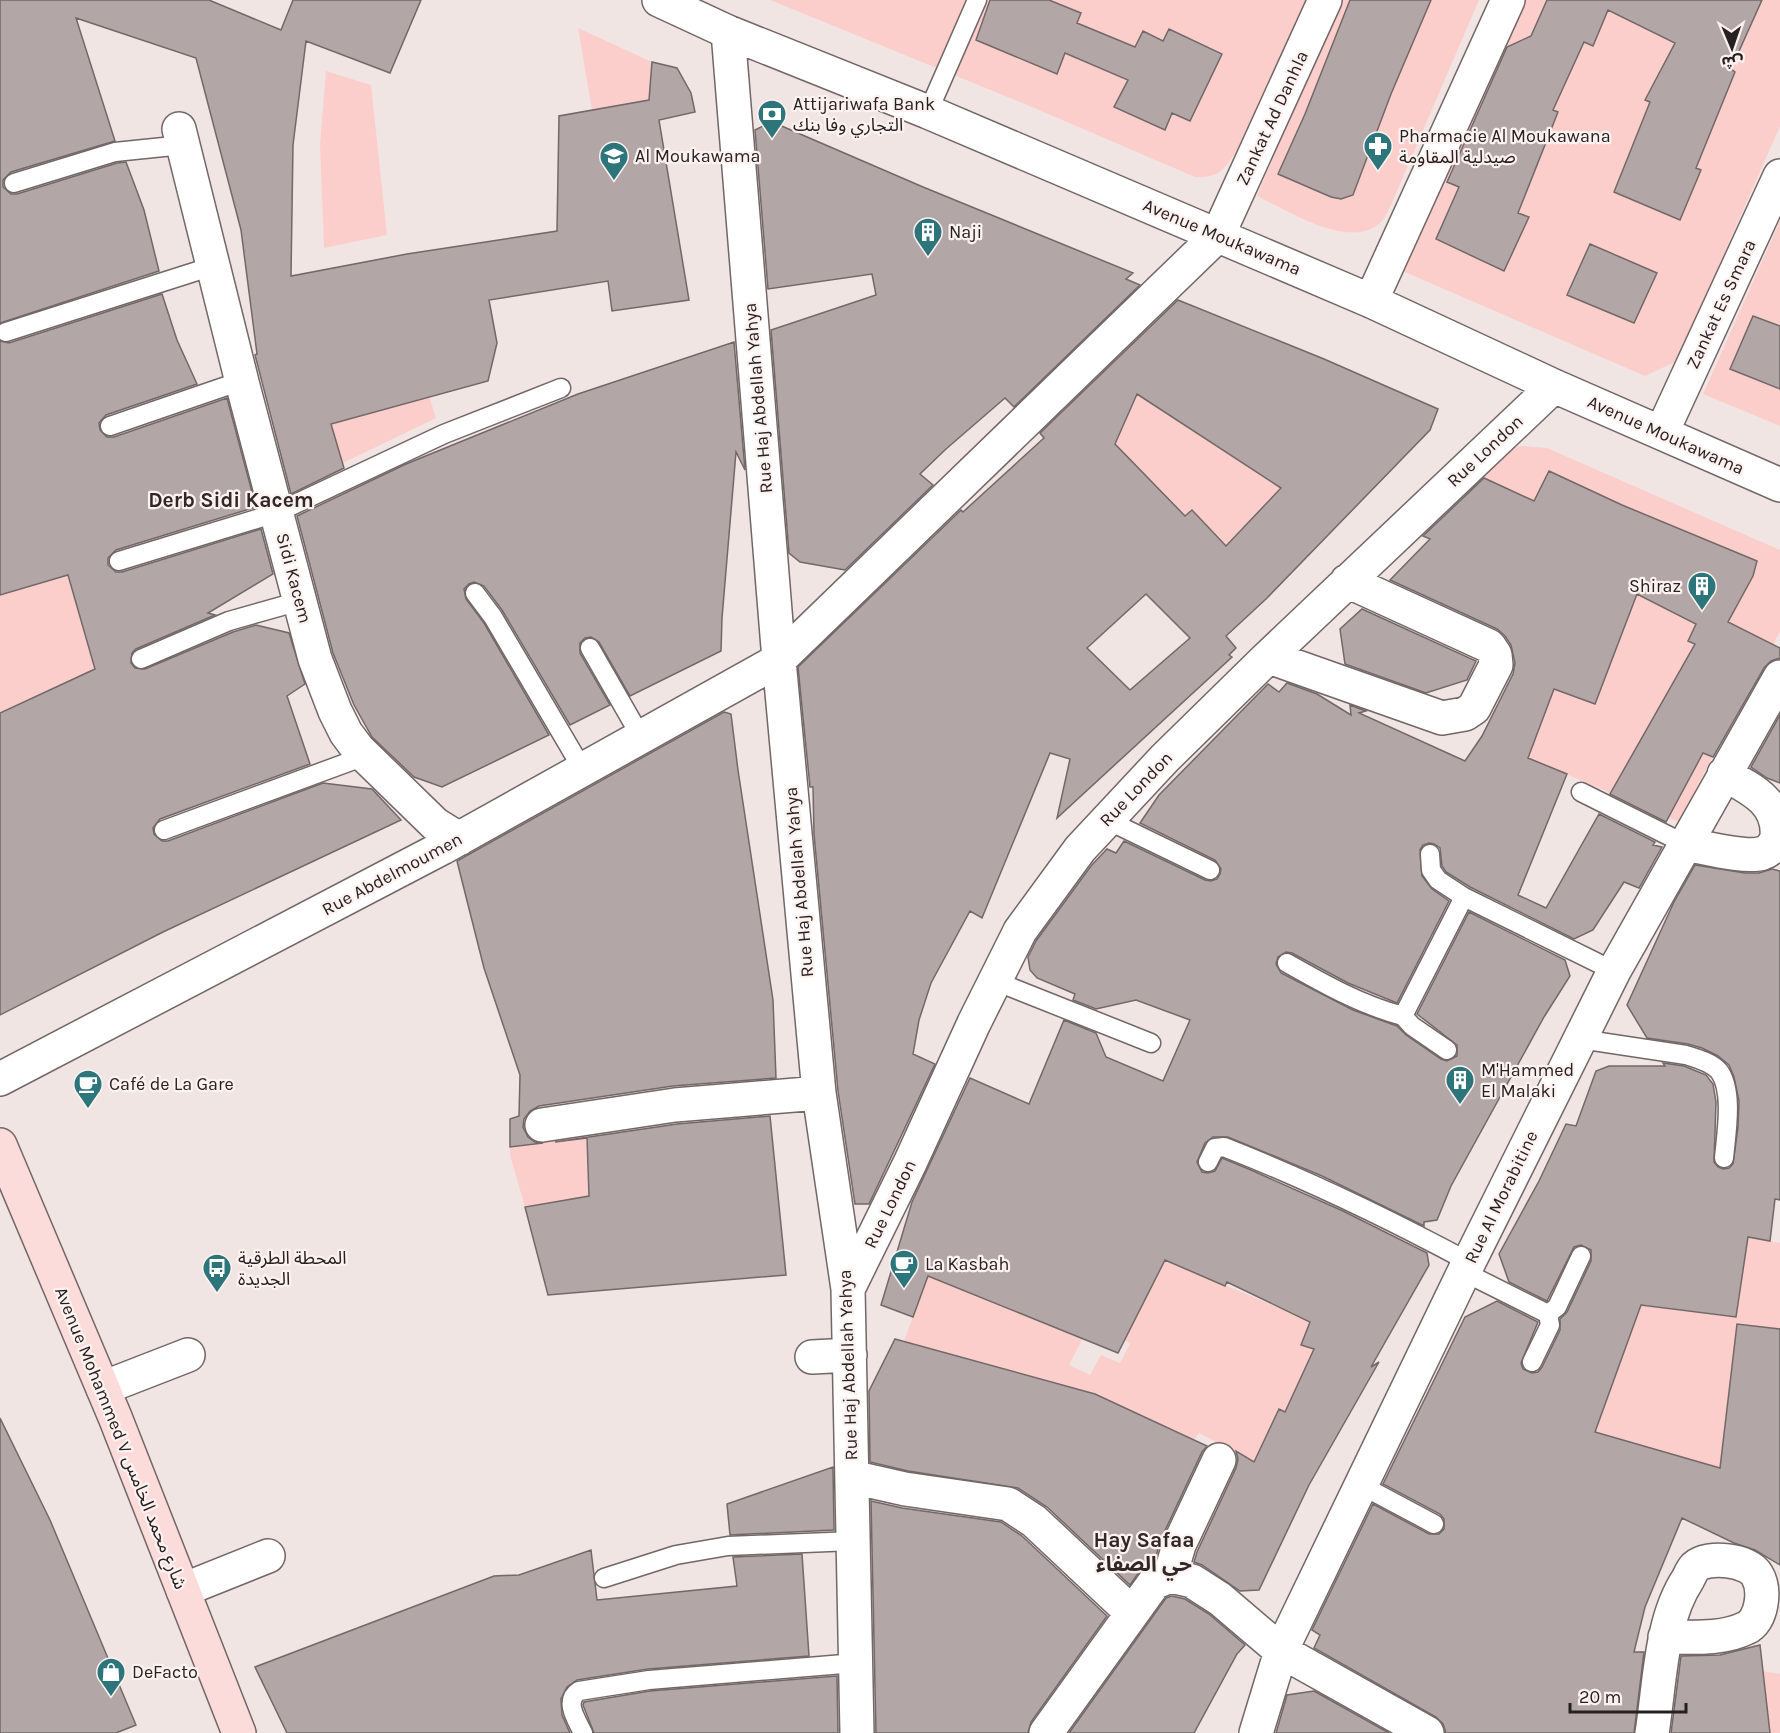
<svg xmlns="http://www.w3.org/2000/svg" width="1780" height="1733" viewBox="0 0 1780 1733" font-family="Karla,'Noto Sans Arabic',sans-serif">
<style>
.green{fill:#fccecb}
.building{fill:#b2a7a6;stroke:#726867;stroke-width:1.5;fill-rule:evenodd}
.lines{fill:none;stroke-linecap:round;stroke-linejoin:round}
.lane-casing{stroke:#716766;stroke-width:21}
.street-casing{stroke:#716766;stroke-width:36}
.secondary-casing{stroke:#716766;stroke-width:36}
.lane{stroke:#fff;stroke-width:18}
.street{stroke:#fff;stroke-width:33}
.secondary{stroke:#fcdcda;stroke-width:33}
.labels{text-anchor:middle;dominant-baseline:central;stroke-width:4.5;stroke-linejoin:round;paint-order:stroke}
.poi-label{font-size:18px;fill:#252120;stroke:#fef2f1;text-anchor:start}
.street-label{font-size:18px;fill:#252120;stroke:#fef2f1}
.quarter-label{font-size:21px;font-weight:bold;fill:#302727;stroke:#fef2f1}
</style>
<rect width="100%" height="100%" fill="#f1e5e4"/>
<path class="green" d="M 770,0 L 1308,0 C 1293,32 1243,159 1218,173 C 1211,177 1203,177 1195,177 L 1032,107 Z
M 1340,0 L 1479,0 L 1391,205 C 1388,210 1386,217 1382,221 C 1352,253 1287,210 1257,196 Z
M 1520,0 L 1780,0 L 1780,126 L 1677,361 L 1645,376 L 1400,270 Z
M 578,28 L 652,62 L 649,100 L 592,110 Z
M 326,71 L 371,85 L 387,235 L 324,248 L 320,144 Z
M 1780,221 L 1780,426 L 1703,394 Z
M 411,338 L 436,418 L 343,463 L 328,412 L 371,401 L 376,412 L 405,404 Z
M 1102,359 L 1139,391 L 1284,485 L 1249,523 L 1226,545 L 1192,510 L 1185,516 L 1066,394 Z
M 1522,446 L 1547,448 L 1780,550 L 1780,632 L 1731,720 L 1679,822 L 1528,758 L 1554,689 L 1595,704 L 1628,619 L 1612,612 L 1534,501 L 1476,474 L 1503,451 Z
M 68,576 L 95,669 L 0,713 L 0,595 Z
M 586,1129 L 589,1215 L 537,1205 L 525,1207 L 510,1155 L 510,1147 L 533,1145 L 533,1138 Z
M 1671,1223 L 1780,1243 L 1780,1486 L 1594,1431 Z
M 1161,1258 C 1211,1280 1261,1299 1310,1322 L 1301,1345 L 1314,1349 L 1302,1422 L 1278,1409 L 1254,1462 L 1199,1433 L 1194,1440 L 1152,1420 L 1038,1378 L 904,1341 L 928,1276 L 1083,1338 L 1069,1365 L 1090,1375 L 1101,1355 L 1120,1363 L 1130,1344 L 1125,1340 Z
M 1763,1671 L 1780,1674 L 1780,1733 L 1770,1733 Z"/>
<path class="building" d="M 0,0 L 209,0 L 281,30 L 293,0 L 421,0 L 390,73 L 306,41 L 293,145 L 291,276 L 407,254 L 557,231 L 559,116 L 649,100 L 652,62 L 677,68 L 691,93 L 695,112 L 659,120 L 689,300 L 612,311 L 608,281 L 489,300 L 497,343 L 488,381 L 331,424 L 344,468 L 291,494 L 255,355 L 257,354 L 241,230 L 196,58 L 76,18 L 115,141 L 11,172 L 3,180 L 3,187 L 11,194 L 17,194 L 117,163 L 126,162 L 144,210 L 159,271 L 0,323 Z
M 990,0 L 1049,0 L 1081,13 L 1077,23 L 1135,47 L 1143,31 L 1163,41 L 1169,29 L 1222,54 L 1190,121 L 1172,113 L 1165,130 L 1114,107 L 1128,80 L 1065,53 L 1057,74 L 976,40 Z
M 1350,0 L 1431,0 L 1391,94 L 1353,195 L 1341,199 L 1331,197 L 1278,174 L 1305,114 Z
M 1547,0 L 1762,0 L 1731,69 L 1735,72 L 1696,168 L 1701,170 L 1680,220 L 1614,192 L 1650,102 L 1645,100 L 1675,43 L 1608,10 L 1593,46 L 1584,42 L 1553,110 L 1558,112 L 1518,213 L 1529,217 L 1504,271 L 1436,239 L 1459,187 L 1447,182 L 1507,47 L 1531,36 Z
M 777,124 L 923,187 L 1133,273 L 1126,279 L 1140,285 L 1014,407 L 1005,398 L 946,449 L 920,474 L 933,485 L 845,570 L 800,562 L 789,553 L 771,330 L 876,295 L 872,274 L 768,289 L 755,130 L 765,125 Z
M 1590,244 L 1657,273 L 1634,323 L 1567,295 Z
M 162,294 L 177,340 L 197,384 L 106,415 L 99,423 L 100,430 L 107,437 L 114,437 L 227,398 L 256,507 L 116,550 L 108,558 L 108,565 L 116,572 L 122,572 L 261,529 L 273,574 L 208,613 L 215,615 L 136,649 L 132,653 L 131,663 L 135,668 L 145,669 L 233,632 L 256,625 L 289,633 L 305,684 L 287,696 L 310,764 L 160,819 L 153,828 L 154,834 L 162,841 L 168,841 L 323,783 L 372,789 L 401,820 L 163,932 L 0,1015 L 0,713 L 95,669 L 68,575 L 0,595 L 0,341 L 9,343 Z
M 1178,300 L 1324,359 L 1438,409 L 1430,430 L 1266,599 L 1226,636 L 1236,648 L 1229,655 L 1232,657 L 1057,818 L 1070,759 L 1050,753 L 982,918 L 970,911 L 931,983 L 919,1020 L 913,1054 L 935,1064 L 869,1204 L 855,1204 L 838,1091 L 814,834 L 813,787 L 810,787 L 798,667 L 961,510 L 963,512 L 1044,438 L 1040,433 ZM 1137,394 L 1281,488 L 1226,546 L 1192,510 L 1185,516 L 1115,444 ZM 1146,594 L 1190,638 L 1130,690 L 1087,648 Z
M 1753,316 L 1780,326 L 1780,389 L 1730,369 Z
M 734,342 L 745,470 L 736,452 L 722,618 L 721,651 L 630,696 L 599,642 L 591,637 L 585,638 L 580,643 L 580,653 L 610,705 L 570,725 L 502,610 L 484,586 L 474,582 L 469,584 L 464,589 L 466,599 L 484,623 L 549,735 L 442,787 L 414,777 L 372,737 L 354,705 L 333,653 L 297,516 L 406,464 L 578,394 Z
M 1549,471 L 1622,505 L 1757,561 L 1753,576 L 1728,622 L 1780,648 L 1780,658 L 1771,661 L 1764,668 L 1713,757 L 1703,753 L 1666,822 L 1610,794 L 1695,644 L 1688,641 L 1696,624 L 1637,594 L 1595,704 L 1554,689 L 1528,758 L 1567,774 L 1518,895 L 1546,908 L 1599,814 L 1655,842 L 1653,845 L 1662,847 L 1639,888 L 1624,882 L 1593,930 L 1574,939 L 1470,887 L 1446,872 L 1442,866 L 1440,848 L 1434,844 L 1429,843 L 1423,845 L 1420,850 L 1422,876 L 1432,889 L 1449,901 L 1397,1003 L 1348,983 L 1292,953 L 1286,952 L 1278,957 L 1276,964 L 1281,973 L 1353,1010 L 1397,1026 L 1406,1035 L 1441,1059 L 1447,1061 L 1457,1056 L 1457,1045 L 1417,1014 L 1469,912 L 1565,960 L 1570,976 L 1544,1017 L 1451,1186 L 1437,1220 L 1424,1222 L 1424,1226 L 1322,1176 L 1228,1137 L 1213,1137 L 1205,1143 L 1197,1162 L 1202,1172 L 1208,1173 L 1215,1171 L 1222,1158 L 1251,1170 L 1343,1211 L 1427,1253 L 1429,1265 L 1371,1367 L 1379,1362 L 1309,1485 L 1259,1590 L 1240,1591 L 1202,1565 L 1194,1562 L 1197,1552 L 1236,1468 L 1238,1459 L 1236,1451 L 1254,1462 L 1279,1409 L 1285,1412 L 1314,1349 L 1301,1345 L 1310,1322 L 1227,1282 L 1225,1286 L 1165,1260 L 1118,1353 L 928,1276 L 913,1317 L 881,1305 L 912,1202 L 970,1078 L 1029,1104 L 1064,1020 L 1096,1033 L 1106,1057 L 1163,1081 L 1190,1020 L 1136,1000 L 1096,1009 L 1073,1000 L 1075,994 L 1037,978 L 1030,970 L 1028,957 L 1036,941 L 1091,866 L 1107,849 L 1116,853 L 1124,841 L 1205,880 L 1211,881 L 1217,879 L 1220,874 L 1221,869 L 1215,860 L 1140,823 L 1159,795 L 1268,684 L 1279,692 L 1287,683 L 1317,694 L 1351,715 L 1350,705 L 1366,711 L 1359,713 L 1465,761 L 1482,736 L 1513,674 L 1515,663 L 1511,645 L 1505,636 L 1497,629 L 1390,580 L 1430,539 L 1423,536 L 1484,478 L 1534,501 Z
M 1362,609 L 1476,661 L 1467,680 L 1426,693 L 1345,664 L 1340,629 Z
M 724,712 L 731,714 L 738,770 L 773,1000 L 776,1078 L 673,1086 L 539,1106 L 530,1111 L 524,1119 L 523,1127 L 528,1137 L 535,1142 L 543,1143 L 510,1147 L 510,1119 L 519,1116 L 520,1075 L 484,968 L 457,861 Z
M 1780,715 L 1780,783 L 1767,778 L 1751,767 Z
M 1695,865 L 1745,873 L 1759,873 L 1772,869 L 1780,871 L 1780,1200 L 1775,1199 L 1770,1241 L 1748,1237 L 1736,1317 L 1641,1305 L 1595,1432 L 1720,1468 L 1737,1324 L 1780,1329 L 1780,1565 L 1755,1550 L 1734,1543 L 1682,1518 L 1645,1607 L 1634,1652 L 1644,1652 L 1634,1733 L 1446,1733 L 1443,1724 L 1436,1717 L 1314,1648 L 1320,1635 L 1312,1630 L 1373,1504 L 1429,1534 L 1439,1534 L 1444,1529 L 1444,1519 L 1440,1514 L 1383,1484 L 1465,1317 L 1497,1301 L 1538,1322 L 1521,1363 L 1523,1369 L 1532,1373 L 1538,1372 L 1542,1367 L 1560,1330 L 1560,1319 L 1567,1312 L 1591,1261 L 1591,1250 L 1581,1245 L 1574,1247 L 1547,1301 L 1509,1282 L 1499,1254 L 1539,1181 L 1566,1124 L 1576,1126 L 1596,1071 L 1609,1066 L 1665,1066 L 1663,1063 L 1684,1066 L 1706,1075 L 1713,1084 L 1716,1102 L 1714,1162 L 1718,1167 L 1723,1169 L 1729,1168 L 1733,1164 L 1738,1127 L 1739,1101 L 1734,1077 L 1729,1065 L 1718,1056 L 1702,1048 L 1688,1044 L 1647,1038 L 1627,1005 L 1674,902 Z
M 770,1116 L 786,1275 L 548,1295 L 525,1207 L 589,1196 L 587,1138 L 555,1142 L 677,1124 Z
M 895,1339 L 1095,1394 L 1207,1446 L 1202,1452 L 1162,1537 L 1154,1562 L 1139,1572 L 1130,1585 L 1047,1507 L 1018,1488 L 908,1471 L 870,1462 L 869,1391 Z
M 0,1418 L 50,1520 L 136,1725 L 116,1733 L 0,1733 Z
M 833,1467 L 834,1530 L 730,1535 L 727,1504 Z
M 871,1501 L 902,1508 L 1001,1522 L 1022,1536 L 1107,1616 L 1031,1722 L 1028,1733 L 876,1733 Z
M 591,1550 L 597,1600 L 737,1586 L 733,1557 L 802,1554 L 809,1656 L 648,1669 L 577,1680 L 567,1687 L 561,1699 L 562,1715 L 570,1733 L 287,1733 L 255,1667 L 494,1576 L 519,1575 Z
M 1172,1596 L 1185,1599 L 1209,1614 L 1245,1645 L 1237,1654 L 1194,1733 L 1069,1733 L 1166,1598 Z
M 1760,1645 L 1770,1733 L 1671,1733 L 1681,1656 L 1720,1655 Z
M 837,1676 L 838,1733 L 594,1733 L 583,1705 L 584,1702 L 650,1691 Z
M 1314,1691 L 1389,1733 L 1276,1733 L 1287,1695 Z"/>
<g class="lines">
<g class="lane-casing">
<path id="lane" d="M 928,112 L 977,0
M 14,183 L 115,152 L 183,145
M 6,332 L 213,266
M 110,426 L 241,381
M 119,561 L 276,513 L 444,434 L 561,388
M 475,593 L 493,617 L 583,770
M 590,648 L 641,737
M 141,659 L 229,621 L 300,601
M 1581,792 L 1685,844
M 1107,820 L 1210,870
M 164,830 L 365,756
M 1430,854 L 1431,870 L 1438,880 L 1464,897 L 1614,971
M 1287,963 C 1324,984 1361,1005 1403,1016
M 995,981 L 1151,1043
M 1580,1039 L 1686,1055 C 1696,1058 1711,1062 1719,1071 C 1734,1091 1726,1135 1724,1158
M 1447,1050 L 1412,1026 L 1403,1016 L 1464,897
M 1208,1162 L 1215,1148 L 1224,1147 C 1308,1180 1389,1219 1469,1262
M 1464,1272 L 1548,1314 L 1550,1325 L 1532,1362
M 1548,1314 L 1557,1307 L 1581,1256
M 1361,1485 L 1434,1524
M 604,1578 L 676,1555 L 728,1546 L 853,1541
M 583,1733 C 577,1720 563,1701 579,1691 L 649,1680 L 856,1663"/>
</g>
<g class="street-casing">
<path id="street" d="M 659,0 L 728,32 L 928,112 L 1371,301 L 1554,386 L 1780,485
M 728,32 L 779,660 L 819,1093 L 848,1289 L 857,1733
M 179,129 L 243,386 L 315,659 L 335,711 L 346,733 L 358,749 L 435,824 L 459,839
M 1371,301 L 1508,0
M 1662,432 L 1780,176
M 1269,657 L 1442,718 L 1465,714 L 1474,708 L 1496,665 L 1495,655 L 1489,646 L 1347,581
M 1685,844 C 1703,847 1747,859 1763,853 C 1770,851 1775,844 1777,837 C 1780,801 1749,788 1724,774
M 0,1079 L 442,848 L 779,660 L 1218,235 L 1325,0
M 542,1125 L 675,1105 L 819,1093
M 848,1289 L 910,1163 L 974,1023 L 1020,931 L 1080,849 L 1165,758 L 1264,661 L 1554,386
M 812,1357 L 850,1355
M 103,1388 L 188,1355
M 852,1477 L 905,1489 L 1008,1504 L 1034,1521 L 1132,1613
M 1170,1576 L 1179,1545 L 1219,1460
M 183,1590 L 268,1556
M 1046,1733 L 1154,1583 L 1170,1576 L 1192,1581 L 1220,1599 L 1281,1651 L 1427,1733
M 1256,1733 L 1281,1651 L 1464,1272 L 1614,971 L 1780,677
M 1652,1733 C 1660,1684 1660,1621 1688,1579 C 1690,1575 1692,1570 1695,1567 C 1708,1555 1749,1560 1757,1575 C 1766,1590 1762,1621 1746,1628 C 1722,1640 1691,1637 1665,1637"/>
</g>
<g class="secondary-casing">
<path id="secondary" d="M 0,1145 L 115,1417 L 239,1733"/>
</g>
<use href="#lane" class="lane"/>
<use href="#street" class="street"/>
<use href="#secondary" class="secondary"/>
</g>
<defs>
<g id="bank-pin" transform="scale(1.5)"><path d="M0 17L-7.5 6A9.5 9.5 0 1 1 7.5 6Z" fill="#2b757b" stroke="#fef2f1"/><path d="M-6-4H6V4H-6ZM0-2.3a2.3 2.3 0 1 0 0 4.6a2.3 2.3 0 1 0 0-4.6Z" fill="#fff"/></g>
<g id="pharmacy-pin" transform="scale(1.5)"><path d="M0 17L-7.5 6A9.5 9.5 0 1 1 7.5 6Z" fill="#2b757b" stroke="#fef2f1"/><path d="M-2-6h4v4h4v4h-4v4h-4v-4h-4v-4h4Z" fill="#fff"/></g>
<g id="school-pin" transform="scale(1.5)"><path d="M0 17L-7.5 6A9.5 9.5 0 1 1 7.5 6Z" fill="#2b757b" stroke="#fef2f1"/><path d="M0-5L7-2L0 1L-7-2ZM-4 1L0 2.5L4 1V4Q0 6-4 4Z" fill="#fff"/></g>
<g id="building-pin" transform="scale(1.5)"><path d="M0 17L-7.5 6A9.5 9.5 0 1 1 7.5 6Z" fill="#2b757b" stroke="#fef2f1"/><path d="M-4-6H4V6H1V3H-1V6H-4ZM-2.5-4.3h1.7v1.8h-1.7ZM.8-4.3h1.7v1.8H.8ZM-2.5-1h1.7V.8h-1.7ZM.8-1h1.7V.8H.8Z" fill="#fff"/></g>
<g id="cafe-pin" transform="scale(1.5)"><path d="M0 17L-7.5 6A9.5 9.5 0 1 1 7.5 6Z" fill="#2b757b" stroke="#fef2f1"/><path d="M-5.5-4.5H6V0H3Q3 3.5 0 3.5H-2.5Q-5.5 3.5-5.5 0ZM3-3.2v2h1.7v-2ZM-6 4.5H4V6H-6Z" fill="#fff"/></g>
<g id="bus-pin" transform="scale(1.5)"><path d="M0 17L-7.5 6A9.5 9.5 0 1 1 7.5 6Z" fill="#2b757b" stroke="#fef2f1"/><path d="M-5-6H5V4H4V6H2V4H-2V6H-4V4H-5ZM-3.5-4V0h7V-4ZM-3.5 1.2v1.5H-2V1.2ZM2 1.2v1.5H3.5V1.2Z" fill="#fff"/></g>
<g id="shop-pin" transform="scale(1.5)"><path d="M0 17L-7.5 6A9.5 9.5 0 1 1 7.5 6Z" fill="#2b757b" stroke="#fef2f1"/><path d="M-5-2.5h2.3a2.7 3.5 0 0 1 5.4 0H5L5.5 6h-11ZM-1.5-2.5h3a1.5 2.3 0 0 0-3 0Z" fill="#fff"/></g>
</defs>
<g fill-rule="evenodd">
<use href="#bank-pin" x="772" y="114"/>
<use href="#pharmacy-pin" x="1378" y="146"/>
<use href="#school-pin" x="614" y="156"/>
<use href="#building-pin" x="928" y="232"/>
<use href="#building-pin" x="1702" y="586"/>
<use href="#building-pin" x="1460" y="1080"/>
<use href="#cafe-pin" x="88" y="1084"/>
<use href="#cafe-pin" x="904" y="1264"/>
<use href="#bus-pin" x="217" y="1268"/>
<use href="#shop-pin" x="111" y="1672"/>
</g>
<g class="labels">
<g class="poi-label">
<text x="793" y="104">Attijariwafa Bank<tspan x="793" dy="21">التجاري وفا بنك</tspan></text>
<text x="1399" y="136">Pharmacie Al Moukawana<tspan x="1399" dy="21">صيدلية المقاومة</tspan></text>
<text x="635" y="156">Al Moukawama</text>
<text x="949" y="232">Naji</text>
<text x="1681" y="586" text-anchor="end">Shiraz</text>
<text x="1481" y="1070">M'Hammed<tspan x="1481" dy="21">El Malaki</tspan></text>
<text x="109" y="1084">Café de La Gare</text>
<text x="238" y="1258">المحطة الطرقية<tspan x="238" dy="21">الجديدة</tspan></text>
<text x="925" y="1264">La Kasbah</text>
<text x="132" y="1672">DeFacto</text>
</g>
<g class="street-label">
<text transform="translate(1272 118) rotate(-65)">Zankat Ad Danhla</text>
<text transform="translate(1222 237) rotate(23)">Avenue Moukawama</text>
<text transform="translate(1721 304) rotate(-65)">Zankat Es Smara</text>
<text transform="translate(758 398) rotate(-95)">Rue Haj Abdellah Yahya</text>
<text transform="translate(1666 435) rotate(24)">Avenue Moukawama</text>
<text transform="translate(1485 451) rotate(-43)">Rue London</text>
<text transform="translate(294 578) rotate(75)">Sidi Kacem</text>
<text transform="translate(1136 789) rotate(-46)">Rue London</text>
<text transform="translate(392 874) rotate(-28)">Rue Abdelmoumen</text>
<text transform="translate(799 882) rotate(-95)">Rue Haj Abdellah Yahya</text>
<text transform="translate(1501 1197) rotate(-64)">Rue Al Morabitine</text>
<text transform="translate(890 1204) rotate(-64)">Rue London</text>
<text transform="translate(848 1365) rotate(-92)">Rue Haj Abdellah Yahya</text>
<text transform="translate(121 1438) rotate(68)">Avenue Mohammed V شارع محمد الخامس</text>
</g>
<g class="quarter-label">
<text x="231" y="500">Derb Sidi Kacem</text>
<text x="1144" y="1540">Hay Safaa<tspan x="1144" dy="24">حي الصفاء</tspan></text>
</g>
</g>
<g transform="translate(1732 48) rotate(178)" stroke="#fef2f1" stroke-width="4.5" paint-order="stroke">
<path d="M0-4.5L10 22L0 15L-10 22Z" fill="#252120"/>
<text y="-9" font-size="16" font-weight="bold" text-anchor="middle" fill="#252120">ش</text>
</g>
<path d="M1570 1703v9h116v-9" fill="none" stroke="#252120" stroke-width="3"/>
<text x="1579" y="1703" font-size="18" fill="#252120" stroke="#fef2f1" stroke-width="4.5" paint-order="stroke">20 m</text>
</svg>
